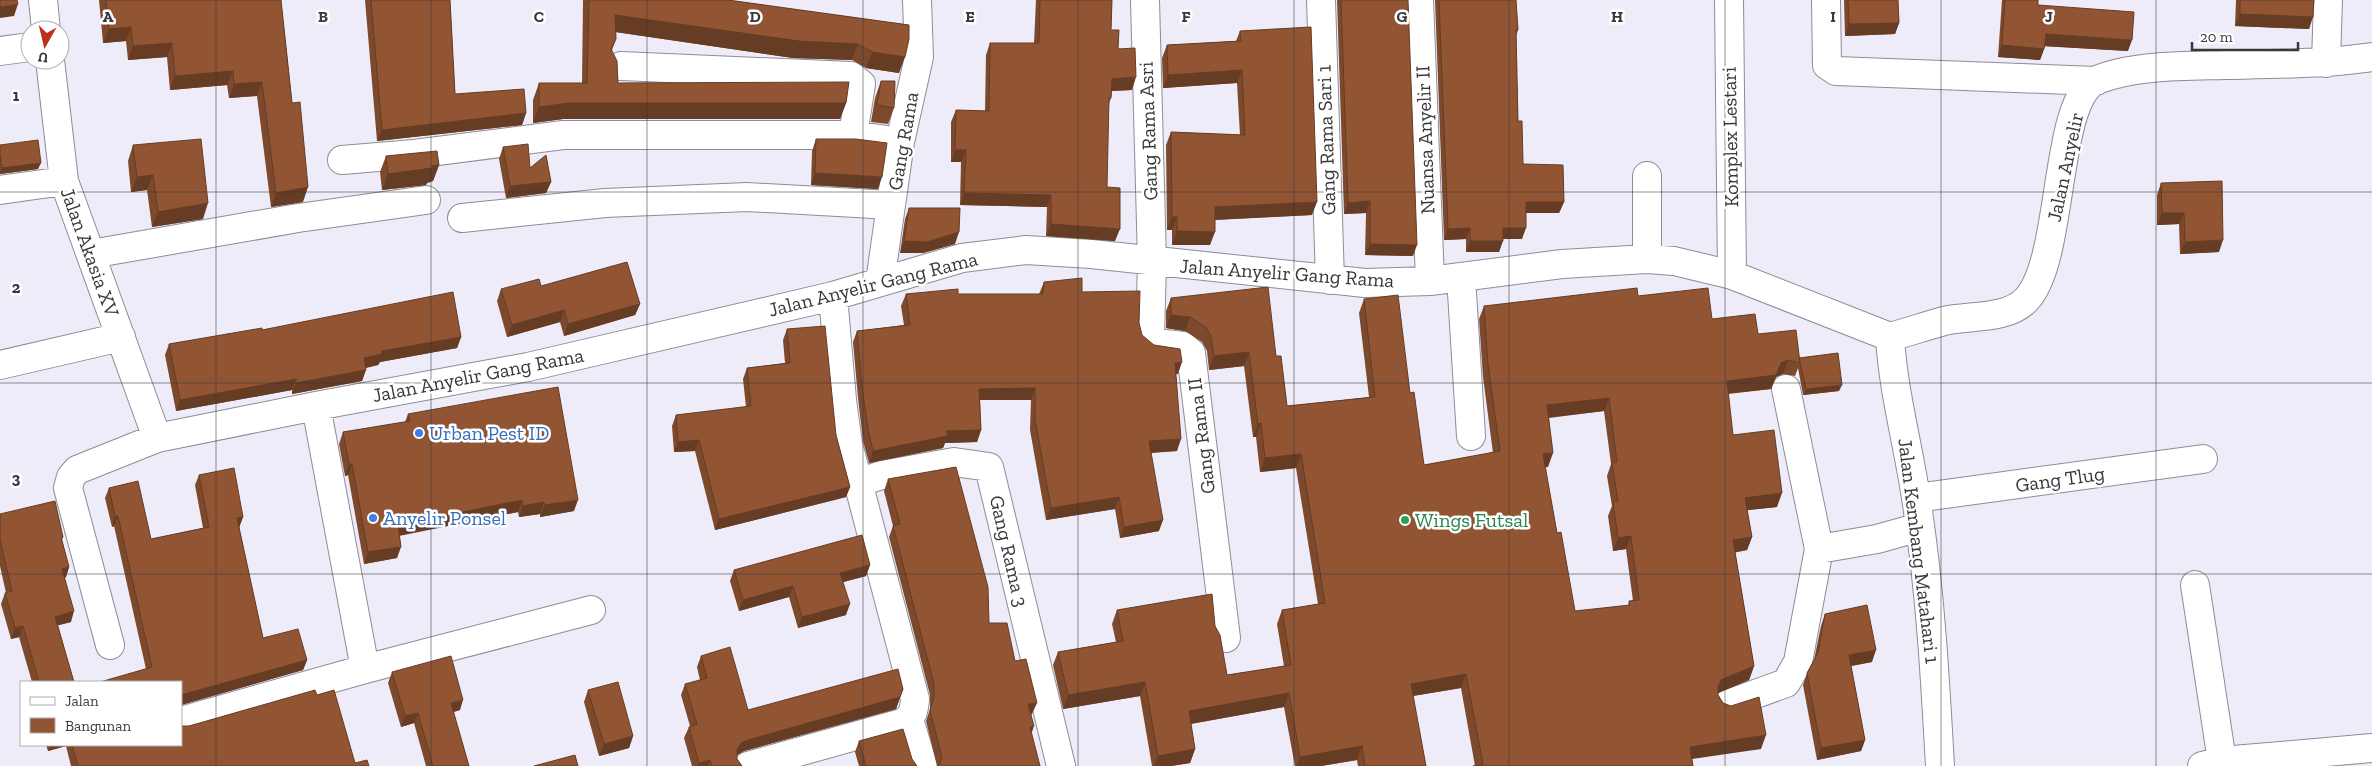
<svg xmlns="http://www.w3.org/2000/svg" width="2372" height="766" viewBox="0 0 2372 766" font-family="'Zilla Slab',serif">
<style>
.lines{fill:none;stroke-linecap:round;stroke-linejoin:round}
.minor-casing{stroke:#8d8c97;stroke-width:30}
.minor{stroke:#fff;stroke-width:28}
.wall{fill:#7d492d;fill-rule:evenodd}
.shaded-wall{fill:#663c24}
.building{fill:#915534;stroke:#663c24;fill-rule:evenodd}
.grid{fill:none;stroke:#38383c;stroke-width:1;stroke-opacity:0.55}
.shop-dot{fill:#3f7fe0;stroke:#fff;stroke-width:2}
.leisure-dot{fill:#2e9e5b;stroke:#fff;stroke-width:2}
.labels{text-anchor:middle;dominant-baseline:central;stroke-width:5;stroke-linejoin:round;paint-order:stroke}
.street-label{font-size:20px;fill:#38383c;stroke:#fff}
.shop-label{font-size:20px;fill:#366cbe;stroke:#fff;text-anchor:start}
.leisure-label{font-size:20px;fill:#27864d;stroke:#fff;text-anchor:start}
.grid-label{font-size:16px;text-anchor:middle;font-weight:bold;fill:#38383c;stroke:#fff;stroke-width:5;stroke-linejoin:round;paint-order:stroke}
</style>
<rect width="100%" height="100%" fill="#edecf8"/>
<g class="lines">
<g class="minor-casing">
<path id="minor" d="M 43,0 L 46,30
M 1145,0 L 1152,262 L 1150,335 L 1152,341 L 1156,343 L 1183,346 L 1191,353 L 1226,638
M 1321,0 L 1330,280
M 1419,0 L 1430,281
M 1729,0 L 1732,275
M 1826,0 L 1827,65 L 1836,71 L 2096,81
M 0,51 L 30,47
M 50,60 L 64,181 L 157,438
M 2326,63 L 2328,0
M 621,66 L 851,76 L 861,84 L 853,135
M 342,160 L 414,154 L 563,135 L 853,135 L 900,142
M 1647,176 L 1647,259
M 0,190 L 64,181
M 462,218 L 605,203 L 747,197 L 891,205
M 91,254 L 298,218 L 426,200
M 1461,277 L 1471,436
M 880,282 L 900,142 L 919,57 L 917,0
M 1890,337 C 1908,332 1926,326 1944,321 C 1970,315 2008,320 2027,299 C 2065,257 2053,99 2097,80 C 2133,65 2186,66 2225,65 C 2274,64 2323,64 2372,57
M 1890,337 C 1893,391 1908,444 1916,498 C 1930,587 1935,676 1940,766
M 0,365 L 121,337
M 1786,389 L 1819,549
M 316,406 L 365,669
M 857,483 L 882,475 L 954,462 L 989,467 L 1061,766
M 1916,498 L 2203,459
M 2195,585 L 2222,761
M 110,645 L 68,488 L 71,477 L 77,470 L 157,438 L 316,406 L 528,367 L 833,296 L 962,258 L 1026,250 L 1091,254 L 1365,283 L 1430,281 L 1562,264 L 1647,259 L 1674,261 L 1732,275 L 1890,337
M 1728,704 L 1786,683 L 1798,662 L 1819,549 L 1877,539 L 1920,527
M 909,719 L 923,766
M 181,721 L 365,669 L 591,610
M 748,766 L 902,723 C 913,717 914,711 915,699 L 848,444 L 842,400 L 833,296
M 2202,766 L 2222,761 L 2372,748"/>
</g>
<use href="#minor" class="minor"/>
</g>
<path class="wall" d="M 99,0 L 281,0 L 303,202 L 271,207 L 257,96 L 229,98 L 227,85 L 170,90 L 167,57 L 128,60 L 126,41 L 103,43 Z
M 365,0 L 450,0 L 455,94 L 526,113 L 522,125 L 377,141 Z
M 583,0 L 728,0 L 909,25 L 899,73 L 866,68 L 852,60 L 793,58 L 615,32 L 616,39 L 612,50 L 618,83 L 846,103 L 840,119 L 563,119 L 533,123 L 533,100 L 539,83 L 582,83 Z
M 1036,0 L 1112,0 L 1111,30 L 1118,49 L 1132,90 L 1112,91 L 1111,98 L 1108,106 L 1107,187 L 1115,241 L 1046,236 L 1047,207 L 960,205 L 961,162 L 951,162 L 951,122 L 956,110 L 985,111 L 986,55 L 990,43 L 1034,43 Z
M 1337,0 L 1408,0 L 1413,256 L 1365,255 L 1366,213 L 1344,214 Z
M 1435,0 L 1516,0 L 1518,30 L 1516,36 L 1518,121 L 1523,164 L 1564,202 L 1559,213 L 1526,213 L 1522,239 L 1503,239 L 1499,252 L 1466,252 L 1466,239 L 1444,240 Z
M 1844,0 L 1898,0 L 1899,23 L 1895,34 L 1845,36 Z
M 2002,0 L 2038,0 L 2038,5 L 2128,51 L 2045,46 L 2044,49 L 2040,60 L 1998,57 Z
M 2236,0 L 2314,0 L 2309,29 L 2235,26 Z
M 1240,31 L 1312,215 L 1215,220 L 1210,245 L 1172,245 L 1172,230 L 1167,230 L 1166,145 L 1171,132 L 1240,135 L 1237,83 L 1163,88 L 1162,58 L 1167,45 L 1236,41 Z
M 881,81 L 894,108 L 888,124 L 871,122 L 875,98 Z
M 816,139 L 878,189 L 811,185 L 812,151 Z
M 0,145 L 38,169 L 0,174 Z
M 133,145 L 203,219 L 152,227 L 147,190 L 131,192 L 128,161 Z
M 503,147 L 530,168 L 551,182 L 546,193 L 506,198 L 499,159 Z
M 386,156 L 439,165 L 433,181 L 427,183 L 426,185 L 382,190 L 380,172 Z
M 2161,183 L 2219,252 L 2180,254 L 2179,224 L 2157,225 L 2157,195 Z
M 909,208 L 955,244 L 923,253 L 900,253 L 905,219 Z
M 1044,282 L 1082,292 L 1139,323 L 1142,335 L 1178,374 L 1176,374 L 1177,451 L 1151,453 L 1159,531 L 1120,538 L 1115,509 L 1046,520 L 1030,430 L 1031,400 L 980,400 L 981,430 L 977,442 L 945,443 L 943,448 L 869,463 L 863,441 L 858,398 L 853,342 L 857,331 L 904,325 L 901,306 L 906,294 L 1039,294 Z
M 541,286 L 640,304 L 635,315 L 564,336 L 560,322 L 507,337 L 497,301 L 501,289 Z
M 1638,296 L 1712,319 L 1758,334 L 1799,359 L 1839,391 L 1803,395 L 1798,368 L 1795,376 L 1783,374 L 1776,377 L 1771,389 L 1728,394 L 1733,435 L 1777,507 L 1747,510 L 1752,537 L 1747,550 L 1735,552 L 1754,666 L 1749,680 L 1718,693 L 1718,695 L 1723,703 L 1761,749 L 1475,766 L 1461,688 L 1413,696 L 1426,766 L 1358,766 L 1357,760 L 1321,766 L 1295,766 L 1284,707 L 1191,724 L 1195,749 L 1190,763 L 1171,766 L 1152,766 L 1140,696 L 1063,709 L 1053,665 L 1058,652 L 1116,642 L 1112,624 L 1117,610 L 1215,626 L 1227,675 L 1284,666 L 1277,624 L 1282,610 L 1318,604 L 1296,468 L 1260,472 L 1256,437 L 1253,437 L 1244,366 L 1209,370 L 1207,351 L 1202,342 L 1185,331 L 1166,328 L 1166,311 L 1171,298 L 1276,356 L 1287,406 L 1369,397 L 1359,313 L 1364,299 L 1410,393 L 1424,465 L 1493,453 L 1483,377 L 1479,319 L 1484,306 ZM 1604,411 L 1611,464 L 1607,476 L 1612,506 L 1608,516 L 1613,551 L 1626,549 L 1633,601 L 1629,601 L 1628,606 L 1575,611 L 1557,533 L 1545,467 L 1548,467 L 1549,418 Z
M 787,329 L 836,435 L 850,487 L 846,497 L 715,530 L 695,451 L 674,452 L 672,426 L 676,415 L 746,407 L 743,379 L 747,368 L 785,363 L 783,340 Z
M 262,330 L 461,337 L 457,348 L 380,362 L 378,365 L 366,368 L 362,381 L 292,394 L 292,390 L 176,411 L 165,355 L 169,344 Z
M 408,414 L 574,511 L 540,517 L 540,514 L 519,517 L 518,512 L 400,535 L 397,558 L 364,564 L 348,475 L 345,476 L 339,444 L 343,432 L 405,422 Z
M 199,475 L 243,517 L 239,527 L 263,638 L 307,660 L 303,670 L 181,705 L 181,682 L 146,669 L 114,526 L 112,527 L 105,498 L 109,488 L 151,539 L 203,528 L 195,485 Z
M 888,479 L 989,623 L 1015,661 L 1032,714 L 937,766 L 926,721 L 930,709 L 930,695 L 889,537 L 893,526 L 884,491 Z
M 0,514 L 63,537 L 62,540 L 69,567 L 66,577 L 65,578 L 71,622 L 58,625 L 74,682 L 32,682 L 19,637 L 11,639 L 1,604 L 5,593 L 6,593 L 0,566 Z
M 870,565 L 866,576 L 843,582 L 846,615 L 798,628 L 789,597 L 739,611 L 730,581 L 734,570 Z
M 1825,614 L 1872,662 L 1851,666 L 1865,740 L 1861,751 L 1817,760 L 1803,685 L 1807,673 L 1814,660 L 1821,626 Z
M 701,656 L 748,710 L 903,689 L 896,709 L 744,751 L 737,755 L 737,759 L 742,766 L 692,766 L 684,738 L 689,727 L 690,726 L 681,695 L 685,684 L 700,680 L 697,667 Z
M 392,672 L 460,710 L 453,712 L 469,766 L 426,766 L 414,723 L 401,727 L 388,683 Z
M 588,690 L 633,736 L 629,748 L 599,756 L 584,702 Z
M 317,695 L 355,763 L 369,766 L 71,766 L 66,746 L 48,751 L 46,745 L 181,745 L 189,726 Z
M 859,741 L 912,759 L 917,766 L 859,766 L 855,752 Z"/>
<path class="shaded-wall" d="M 18,4 L 14,16 L 0,18 L 0,7 Z
M 2240,14 L 2313,17 L 2309,29 L 2235,26 Z
M 615,15 L 858,44 L 852,60 L 793,58 L 609,31 Z
M 1899,23 L 1895,34 L 1845,36 L 1849,24 Z
M 131,27 L 126,41 L 103,43 L 109,29 Z
M 2046,34 L 2132,40 L 2128,51 L 2041,46 Z
M 172,43 L 167,57 L 128,60 L 133,46 Z
M 2002,45 L 2044,49 L 2040,60 L 1998,57 Z
M 872,52 L 905,57 L 899,73 L 866,68 Z
M 1242,70 L 1237,83 L 1163,88 L 1168,75 Z
M 233,71 L 227,85 L 170,90 L 175,76 Z
M 1136,77 L 1132,90 L 1107,91 L 1112,79 Z
M 262,82 L 257,96 L 229,98 L 234,84 Z
M 569,103 L 846,103 L 840,119 L 563,119 L 533,123 L 539,107 Z
M 526,113 L 522,125 L 377,141 L 382,130 Z
M 955,150 L 966,150 L 961,162 L 951,162 Z
M 41,163 L 38,169 L 0,174 L 2,168 Z
M 439,165 L 433,181 L 427,183 L 426,185 L 382,190 L 388,174 Z
M 815,173 L 882,177 L 878,189 L 811,185 Z
M 153,175 L 147,190 L 131,192 L 137,177 Z
M 551,182 L 546,193 L 506,198 L 510,186 Z
M 308,187 L 303,202 L 271,207 L 276,193 Z
M 964,193 L 1051,195 L 1047,207 L 960,205 Z
M 1370,201 L 1366,213 L 1344,214 L 1348,203 Z
M 1317,202 L 1312,215 L 1210,220 L 1215,207 Z
M 1526,202 L 1564,202 L 1559,213 L 1522,213 Z
M 208,203 L 203,219 L 152,227 L 158,212 Z
M 2162,213 L 2184,213 L 2179,224 L 2157,225 Z
M 1172,217 L 1177,217 L 1172,230 L 1167,230 Z
M 1051,224 L 1120,229 L 1115,241 L 1046,236 Z
M 1470,228 L 1466,239 L 1444,240 L 1448,229 Z
M 1503,228 L 1526,228 L 1522,239 L 1499,239 Z
M 1177,231 L 1215,232 L 1210,245 L 1172,245 Z
M 959,232 L 955,244 L 923,253 L 900,253 L 904,241 Z
M 2223,240 L 2219,252 L 2180,254 L 2185,242 Z
M 1470,241 L 1503,241 L 1499,252 L 1466,252 Z
M 1370,244 L 1417,245 L 1413,256 L 1365,255 Z
M 640,304 L 635,315 L 564,336 L 568,324 Z
M 564,310 L 560,322 L 507,337 L 512,325 Z
M 1171,315 L 1190,317 L 1185,331 L 1166,328 Z
M 461,337 L 457,348 L 380,362 L 378,365 L 360,369 L 364,358 L 382,351 Z
M 1249,352 L 1244,366 L 1209,370 L 1214,356 Z
M 1788,360 L 1783,374 L 1776,377 L 1771,389 L 1722,394 L 1727,381 L 1781,363 Z
M 1182,362 L 1178,374 L 1171,375 L 1175,363 Z
M 366,370 L 362,381 L 292,394 L 296,383 Z
M 296,379 L 292,390 L 176,411 L 180,400 Z
M 1842,385 L 1839,391 L 1803,395 L 1806,389 Z
M 1035,388 L 1031,400 L 975,400 L 979,389 Z
M 1609,398 L 1604,411 L 1542,418 L 1547,405 Z
M 1261,423 L 1256,437 L 1253,437 L 1258,424 Z
M 981,430 L 977,442 L 945,443 L 943,448 L 869,463 L 873,451 L 946,431 Z
M 1181,439 L 1177,451 L 1145,453 L 1149,441 Z
M 699,440 L 695,451 L 674,452 L 678,442 Z
M 1553,453 L 1548,467 L 1538,468 L 1543,454 Z
M 1301,454 L 1296,468 L 1260,472 L 1265,458 Z
M 349,464 L 352,464 L 348,475 L 345,476 Z
M 850,487 L 846,497 L 715,530 L 719,519 Z
M 1782,493 L 1777,507 L 1740,511 L 1745,498 Z
M 1119,497 L 1115,509 L 1046,520 L 1051,508 Z
M 522,500 L 518,512 L 394,537 L 398,525 Z
M 578,500 L 574,511 L 540,517 L 545,505 Z
M 544,502 L 540,514 L 519,517 L 523,506 Z
M 115,516 L 118,516 L 114,526 L 112,527 Z
M 243,517 L 239,528 L 237,518 Z
M 1163,520 L 1159,531 L 1120,538 L 1124,527 Z
M 1631,536 L 1626,549 L 1613,551 L 1618,538 Z
M 1752,537 L 1747,550 L 1728,554 L 1733,540 Z
M 401,547 L 397,558 L 364,564 L 368,552 Z
M 870,565 L 866,576 L 836,584 L 840,573 Z
M 69,567 L 66,577 L 58,579 L 62,569 Z
M 793,586 L 789,597 L 739,611 L 743,600 Z
M 850,604 L 846,615 L 798,628 L 802,617 Z
M 74,611 L 71,622 L 52,627 L 55,617 Z
M 23,626 L 19,637 L 11,639 L 15,628 Z
M 1876,650 L 1872,662 L 1845,667 L 1849,655 Z
M 307,660 L 303,670 L 181,705 L 181,695 Z
M 1754,666 L 1749,680 L 1716,694 L 1718,687 L 1721,680 Z
M 1466,674 L 1461,688 L 1406,697 L 1411,684 Z
M 1145,682 L 1140,696 L 1063,709 L 1068,695 Z
M 903,689 L 896,709 L 744,751 L 737,755 L 737,750 L 741,743 L 748,740 Z
M 1289,693 L 1284,707 L 1184,725 L 1189,711 Z
M 463,700 L 460,710 L 447,714 L 451,703 Z
M 1037,703 L 1032,714 L 1024,716 L 1028,704 Z
M 418,713 L 414,723 L 401,727 L 405,716 Z
M 1034,726 L 1030,738 L 1030,727 Z
M 1766,735 L 1761,749 L 1685,760 L 1690,747 Z
M 633,736 L 629,748 L 599,756 L 604,744 Z
M 1865,740 L 1861,751 L 1817,760 L 1821,748 Z
M 51,745 L 66,745 L 66,746 L 48,751 Z
M 1362,746 L 1357,760 L 1321,766 L 1297,766 L 1300,757 Z
M 1195,749 L 1190,763 L 1171,766 L 1154,766 L 1158,756 Z
M 710,760 L 708,766 L 698,766 L 699,763 Z"/>
<path class="building" d="M 0,0 L 17,0 L 18,4 L 0,7 Z
M 106,0 L 281,0 L 292,103 L 300,102 L 308,187 L 276,193 L 262,82 L 234,84 L 233,71 L 175,76 L 172,43 L 133,46 L 131,27 L 109,29 Z
M 371,0 L 450,0 L 455,94 L 524,89 L 526,113 L 382,130 Z
M 589,0 L 728,0 L 909,25 L 909,39 L 905,57 L 872,52 L 858,44 L 799,41 L 615,15 L 616,39 L 611,49 L 617,61 L 618,83 L 849,82 L 846,103 L 569,103 L 539,107 L 539,83 L 587,83 Z
M 1040,0 L 1112,0 L 1111,30 L 1119,30 L 1118,49 L 1135,48 L 1136,77 L 1112,79 L 1111,98 L 1109,98 L 1107,187 L 1120,188 L 1120,229 L 1051,224 L 1051,195 L 964,193 L 966,150 L 955,150 L 956,110 L 989,111 L 990,43 L 1039,43 Z
M 1341,0 L 1408,0 L 1417,245 L 1370,244 L 1370,201 L 1348,203 Z
M 1439,0 L 1516,0 L 1518,30 L 1516,30 L 1518,121 L 1522,121 L 1523,164 L 1563,165 L 1564,202 L 1526,202 L 1526,228 L 1503,228 L 1503,241 L 1470,241 L 1470,228 L 1448,229 Z
M 1848,0 L 1898,0 L 1899,23 L 1849,24 Z
M 2005,0 L 2038,0 L 2038,5 L 2134,12 L 2132,40 L 2046,34 L 2044,49 L 2002,45 Z
M 2240,0 L 2314,0 L 2313,17 L 2240,14 Z
M 1311,27 L 1317,202 L 1215,207 L 1215,232 L 1177,231 L 1177,217 L 1172,217 L 1171,132 L 1245,135 L 1242,70 L 1168,75 L 1167,45 L 1241,41 L 1240,31 Z
M 881,81 L 895,81 L 894,108 L 877,105 Z
M 201,139 L 208,203 L 158,212 L 153,175 L 137,177 L 133,145 Z
M 816,139 L 856,139 L 887,143 L 882,177 L 815,173 Z
M 38,140 L 41,163 L 2,168 L 0,155 L 0,145 Z
M 528,144 L 530,168 L 546,155 L 551,182 L 510,186 L 503,147 Z
M 437,151 L 439,165 L 432,166 L 432,168 L 388,174 L 386,156 Z
M 2222,181 L 2223,240 L 2185,242 L 2184,213 L 2162,213 L 2161,183 Z
M 909,208 L 960,208 L 959,232 L 927,242 L 904,241 Z
M 627,262 L 640,304 L 568,324 L 564,310 L 512,325 L 501,289 L 539,279 L 541,286 Z
M 1082,278 L 1082,292 L 1140,291 L 1139,323 L 1142,335 L 1154,345 L 1180,349 L 1182,362 L 1175,363 L 1181,439 L 1149,441 L 1163,520 L 1124,527 L 1119,497 L 1051,508 L 1035,419 L 1035,388 L 979,389 L 981,430 L 946,431 L 948,436 L 873,451 L 868,429 L 862,387 L 857,331 L 910,325 L 906,294 L 958,289 L 958,294 L 1043,294 L 1044,282 Z
M 1268,287 L 1276,356 L 1281,356 L 1287,406 L 1375,397 L 1364,299 L 1398,295 L 1410,393 L 1414,392 L 1424,465 L 1500,451 L 1488,364 L 1484,306 L 1637,288 L 1638,296 L 1708,288 L 1712,319 L 1755,314 L 1758,334 L 1796,330 L 1800,363 L 1788,360 L 1781,363 L 1776,375 L 1727,381 L 1733,435 L 1774,430 L 1782,493 L 1745,498 L 1752,537 L 1733,540 L 1754,666 L 1721,680 L 1718,687 L 1718,695 L 1723,703 L 1731,706 L 1759,697 L 1766,735 L 1690,747 L 1693,766 L 1473,766 L 1483,764 L 1466,674 L 1411,684 L 1426,766 L 1365,766 L 1362,746 L 1300,757 L 1289,693 L 1189,711 L 1195,749 L 1158,756 L 1145,682 L 1068,695 L 1058,652 L 1123,641 L 1117,610 L 1212,594 L 1215,626 L 1220,635 L 1227,675 L 1291,665 L 1282,610 L 1325,603 L 1301,454 L 1265,458 L 1261,423 L 1258,424 L 1249,352 L 1214,356 L 1211,337 L 1207,328 L 1190,317 L 1171,315 L 1171,298 ZM 1609,398 L 1617,462 L 1612,463 L 1618,501 L 1613,502 L 1618,538 L 1631,536 L 1639,600 L 1629,601 L 1630,605 L 1575,611 L 1561,532 L 1557,533 L 1543,454 L 1553,453 L 1547,405 Z
M 453,292 L 461,337 L 382,351 L 382,354 L 364,358 L 366,370 L 296,383 L 296,379 L 180,400 L 169,344 L 262,328 L 262,330 Z
M 825,326 L 836,435 L 850,487 L 719,519 L 699,440 L 678,442 L 676,415 L 751,406 L 747,368 L 790,363 L 787,329 Z
M 1838,353 L 1842,385 L 1806,389 L 1799,358 Z
M 558,387 L 578,500 L 545,505 L 544,502 L 523,506 L 522,500 L 398,525 L 401,547 L 368,552 L 352,464 L 349,464 L 343,432 L 410,421 L 408,414 Z
M 956,467 L 988,587 L 989,623 L 1007,623 L 1015,661 L 1026,659 L 1037,703 L 1028,704 L 1034,726 L 1030,727 L 1040,766 L 937,766 L 939,765 L 942,758 L 930,710 L 934,698 L 934,684 L 893,526 L 900,524 L 888,479 Z
M 234,468 L 243,517 L 237,518 L 263,638 L 298,629 L 307,660 L 181,695 L 181,682 L 100,682 L 152,667 L 118,516 L 115,516 L 109,488 L 138,481 L 151,539 L 209,527 L 199,475 Z
M 55,501 L 63,537 L 61,537 L 69,567 L 62,569 L 74,611 L 55,617 L 74,682 L 39,682 L 23,626 L 15,628 L 5,593 L 12,591 L 0,540 L 0,514 Z
M 862,535 L 870,565 L 840,573 L 850,604 L 802,617 L 793,586 L 743,600 L 734,570 Z
M 1867,605 L 1876,650 L 1849,655 L 1865,740 L 1821,748 L 1807,673 L 1818,653 L 1825,614 Z
M 730,647 L 748,710 L 898,669 L 903,689 L 900,697 L 748,740 L 741,743 L 737,750 L 737,759 L 742,766 L 712,766 L 710,760 L 699,763 L 689,727 L 697,724 L 685,684 L 707,678 L 701,656 Z
M 451,656 L 463,700 L 451,703 L 469,766 L 433,766 L 418,713 L 405,716 L 392,672 Z
M 618,682 L 633,736 L 604,744 L 588,690 Z
M 315,690 L 317,695 L 334,690 L 355,763 L 367,760 L 369,766 L 78,766 L 72,745 L 181,745 L 181,726 L 189,726 Z
M 903,729 L 912,759 L 917,766 L 866,766 L 859,741 Z
M 575,755 L 578,766 L 534,766 Z"/>
<path class="grid" d="M 216,0 L 216,766M 431,0 L 431,766M 647,0 L 647,766M 863,0 L 863,766M 1078,0 L 1078,766M 1294,0 L 1294,766M 1509,0 L 1509,766M 1725,0 L 1725,766M 1941,0 L 1941,766M 2156,0 L 2156,766M 0,192 L 2372,192M 0,383 L 2372,383M 0,574 L 2372,574"/>
<g class="shop-dot">
<circle cx="419" cy="433" r="5"/>
<circle cx="373" cy="518" r="5"/>
</g>
<circle class="leisure-dot" cx="1405" cy="520" r="5"/>
<g class="labels">
<g class="street-label">
<text transform="translate(1148 131) rotate(-92)">Gang Rama Asri</text>
<text transform="translate(1730 137) rotate(-91)">Komplex Lestari</text>
<text transform="translate(1326 140) rotate(-92)">Gang Rama Sari 1</text>
<text transform="translate(1425 140) rotate(-92)">Nuansa Anyelir II</text>
<text transform="translate(903 141) rotate(-80)">Gang Rama</text>
<text transform="translate(2065 167) rotate(-78)">Jalan Anyelir</text>
<text transform="translate(90 252) rotate(70)">Jalan Akasia XV</text>
<text transform="translate(1287 273) rotate(4)">Jalan Anyelir Gang Rama</text>
<text transform="translate(873 284) rotate(-14)">Jalan Anyelir Gang Rama</text>
<text transform="translate(478 375) rotate(-11)">Jalan Anyelir Gang Rama</text>
<text transform="translate(1201 436) rotate(-97)">Gang Rama II</text>
<text transform="translate(2060 479) rotate(-8)">Gang Tlug</text>
<text transform="translate(1009 551) rotate(77)">Gang Rama 3</text>
<text transform="translate(1919 551) rotate(83)">Jalan Kembang Matahari 1</text>
</g>
<g class="shop-label">
<text x="429" y="433">Urban Pest ID</text>
<text x="383" y="518">Anyelir Ponsel</text>
</g>
<g class="leisure-label">
<text x="1415" y="520">Wings Futsal</text>
</g>
</g>
<g class="grid-label">
<text x="108" y="22">A</text>
<text x="323" y="22">B</text>
<text x="539" y="22">C</text>
<text x="755" y="22">D</text>
<text x="970" y="22">E</text>
<text x="1186" y="22">F</text>
<text x="1402" y="22">G</text>
<text x="1617" y="22">H</text>
<text x="1833" y="22">I</text>
<text x="2049" y="22">J</text>
<text x="16" y="101">1</text>
<text x="16" y="293">2</text>
<text x="16" y="484">3</text>
</g>
<rect x="20" y="681" width="162" height="65" fill="#ffffff" stroke="#afafb1"/>
<rect x="30" y="697" width="25" height="8" fill="#ffffff" stroke="#afafb1"/>
<text x="65" y="706" font-size="15" fill="#38383c">Jalan</text>
<rect x="30" y="718" width="25" height="15" fill="#915534" stroke="#afafb1"/>
<text x="65" y="731" font-size="15" fill="#38383c">Bangunan</text>
<g transform="translate(45 45) rotate(188)"><circle r="24" fill="#ffffff" stroke="#afafb1"/>
<path d="M0-4L9 19L0 12L-9 19Z" fill="#bc301e"/>
<text y="-8" font-size="14" font-weight="bold" text-anchor="middle" fill="#38383c">U</text>
</g>
<path d="M2192 42v8h106v-8" fill="none" stroke="#38383c" stroke-width="2.5"/>
<text x="2200" y="42" font-size="15" fill="#38383c" stroke="#ffffff" stroke-width="4" paint-order="stroke">20 m</text>
</svg>
